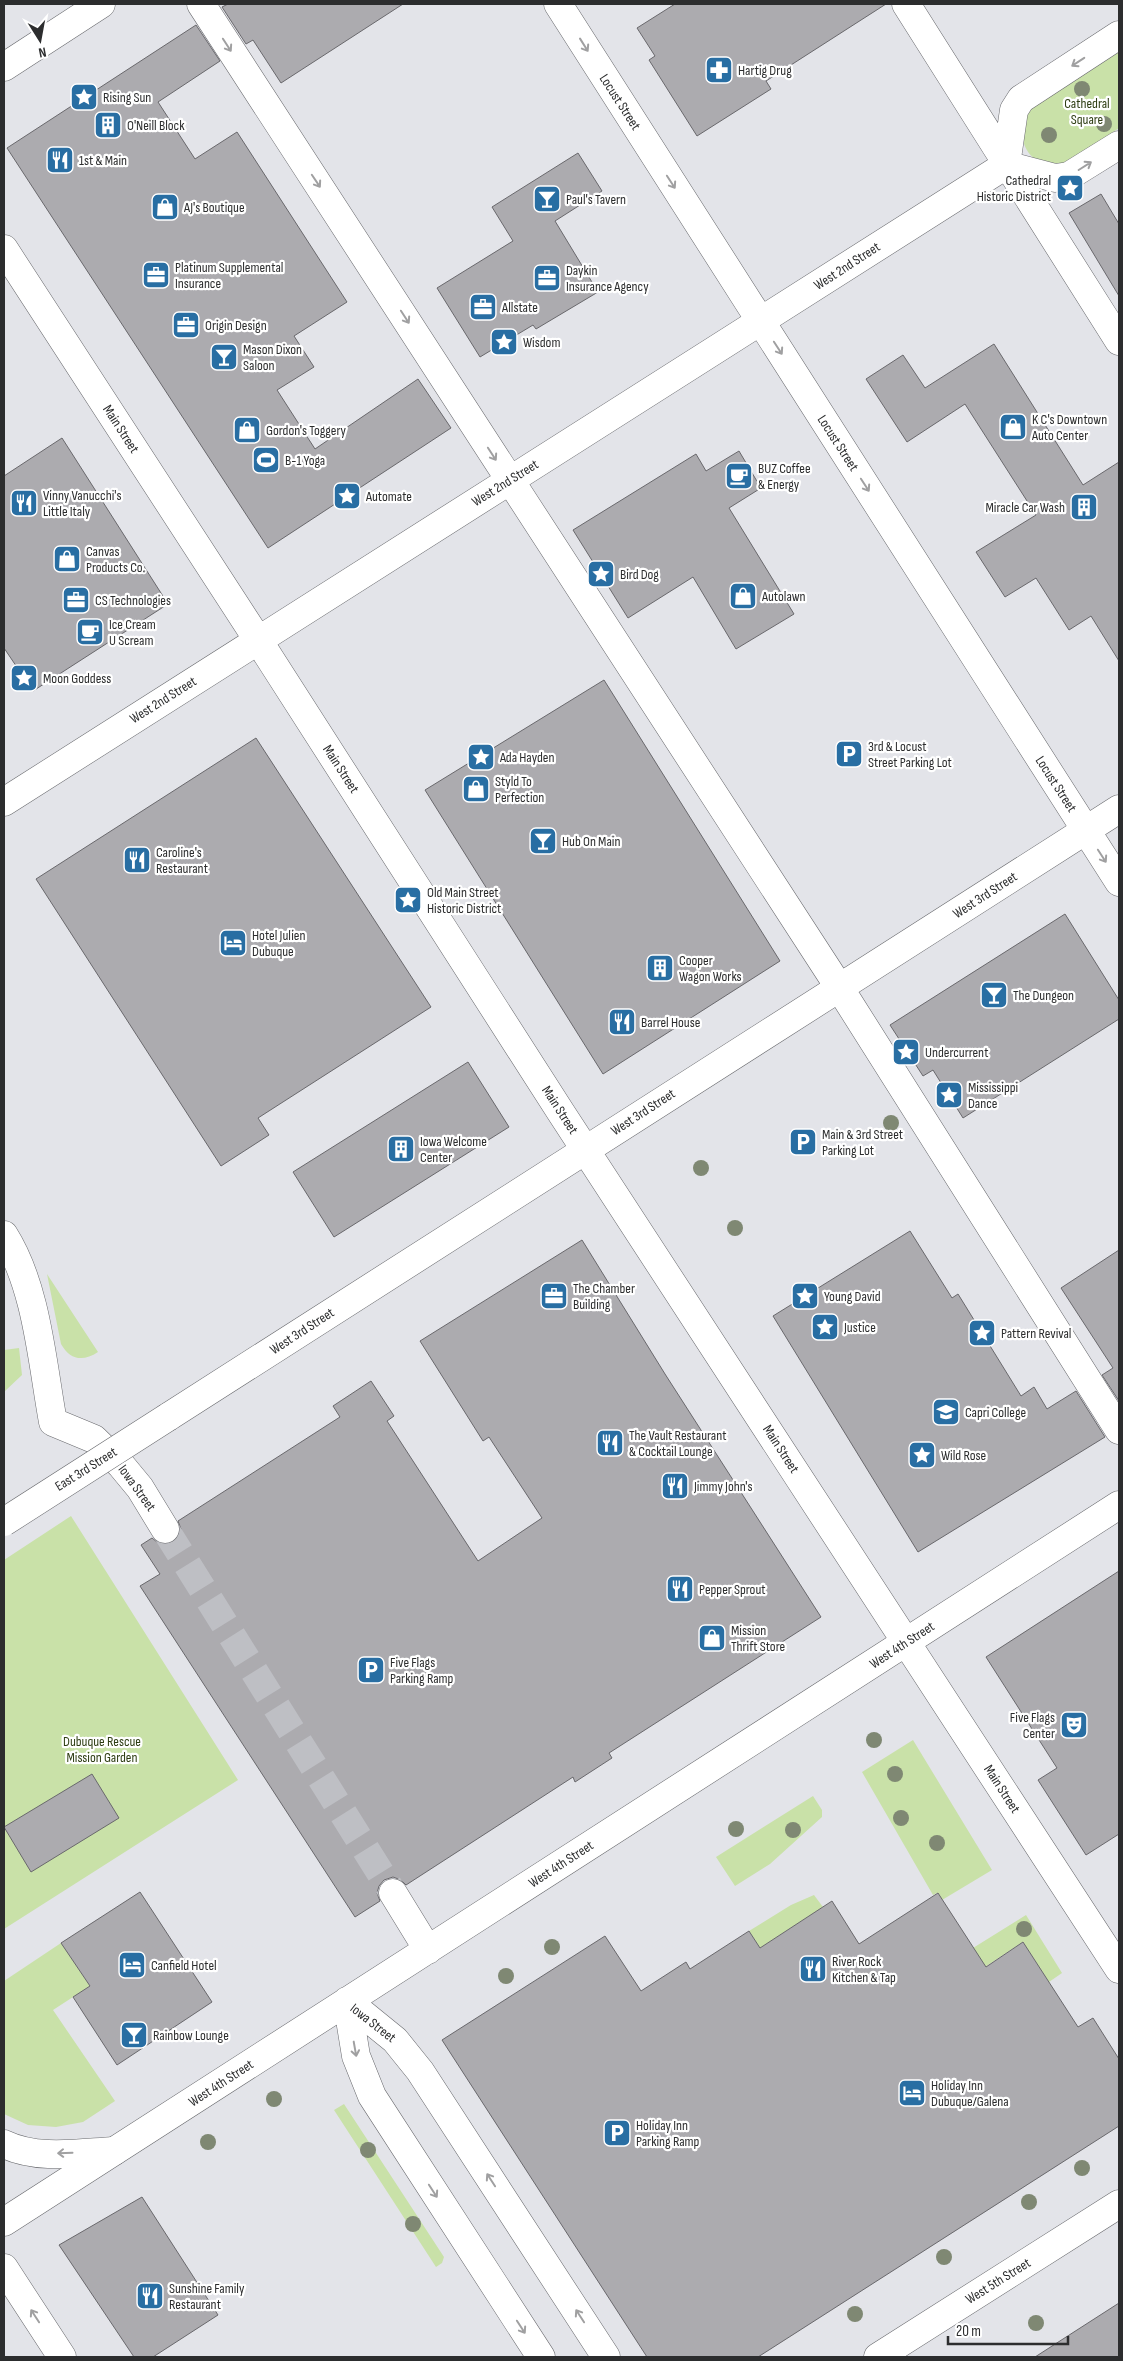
<svg xmlns="http://www.w3.org/2000/svg" width="1123" height="2361" viewBox="0 0 1123 2361" font-family="'Sofia Sans Condensed',sans-serif">
<style>
.green{fill:#c9e1a8}
.building{fill:#acabaf;stroke:#69686c}
.lines{fill:none;stroke-linecap:round;stroke-linejoin:round}
.minor-tunnel{stroke:#bebfc4;stroke-width:28;stroke-dasharray:28 14;stroke-linecap:butt}
.minor-casing{stroke:#68696d;stroke-width:29}
.major-casing{stroke:#68696d;stroke-width:29}
.highway-casing{stroke:#68696d;stroke-width:29}
.minor{stroke:#fff;stroke-width:28}
.major{stroke:#fff;stroke-width:28}
.highway{stroke:#fff;stroke-width:28}
.minor-bridge-casing{stroke:#68696d;stroke-width:29;stroke-linecap:butt}
.minor-bridge{stroke:#fff;stroke-width:28}
.tree{fill:#7f8873}
.oneway{stroke:#a0a0a1}
.labels{text-anchor:middle;dominant-baseline:central;stroke-width:4.5;stroke-linejoin:round;paint-order:stroke}
.poi-label{font-size:14px;fill:#2c2d2e;stroke:#fff;text-anchor:start}
.street-label{font-size:14px;fill:#2c2d2e;stroke:#fff}
.park-label{font-size:14px;fill:#2e3d13;stroke:#fff}
</style>
<rect width="100%" height="100%" fill="#e3e4e9"/>
<path class="green" d="M 1119,52 L 1119,128 C 1107,136 1071,163 1059,164 C 1026,169 1012,133 1031,109 Z
M 47,1274 L 98,1352 C 83,1362 70,1360 61,1344 Z
M 19,1348 L 22,1375 L 4,1392 L 4,1350 Z
M 71,1516 L 238,1780 L 4,1929 L 4,1560 Z
M 913,1740 L 992,1870 L 942,1900 L 937,1893 L 933,1895 L 862,1772 Z
M 813,1796 L 822,1810 L 822,1817 L 770,1864 L 735,1886 L 716,1857 Z
M 814,1895 L 823,1907 L 760,1948 L 749,1931 L 791,1905 Z
M 1026,1915 L 1062,1973 L 1049,1982 L 1023,1942 L 985,1967 L 973,1948 Z
M 61,1943 L 90,1986 L 53,2010 L 115,2101 L 83,2122 L 56,2127 L 28,2125 L 4,2114 L 4,1981 Z
M 344,2104 L 444,2257 L 442,2263 L 436,2267 L 334,2110 Z"/>
<path class="building" d="M 228,4 L 403,4 L 281,83 L 253,40 L 246,44 L 222,7 Z
M 675,4 L 886,4 L 766,81 L 771,89 L 697,136 L 649,60 L 655,56 L 637,28 Z
M 196,25 L 220,61 L 158,102 L 195,159 L 237,132 L 347,302 L 294,336 L 314,367 L 277,390 L 315,449 L 418,379 L 451,428 L 268,548 L 7,148 Z
M 578,153 L 602,191 L 555,221 L 598,292 L 536,329 L 533,325 L 480,357 L 437,288 L 513,241 L 492,207 Z
M 1101,194 L 1119,224 L 1119,296 L 1069,213 Z
M 994,344 L 1083,485 L 1119,462 L 1119,661 L 1091,616 L 1069,630 L 1036,578 L 1005,597 L 976,552 L 1036,515 L 965,404 L 907,442 L 866,379 L 903,355 L 925,388 Z
M 62,438 L 168,604 L 33,691 L 4,648 L 4,476 Z
M 739,451 L 761,488 L 729,508 L 794,614 L 736,649 L 693,577 L 628,618 L 573,530 L 696,454 L 706,471 Z
M 604,680 L 780,961 L 603,1074 L 425,790 Z
M 256,738 L 431,1007 L 258,1118 L 269,1135 L 221,1166 L 36,879 Z
M 1065,914 L 1119,1000 L 1119,1019 L 963,1118 L 933,1070 L 923,1076 L 890,1025 Z
M 468,1062 L 509,1127 L 334,1237 L 293,1172 Z
M 910,1231 L 952,1298 L 958,1294 L 1021,1396 L 1034,1387 L 1047,1409 L 1076,1391 L 1105,1437 L 918,1552 L 773,1316 Z
M 582,1240 L 665,1374 L 821,1617 L 609,1753 L 612,1758 L 575,1782 L 573,1777 L 406,1885 L 401,1880 L 393,1877 L 384,1880 L 379,1886 L 377,1893 L 380,1901 L 355,1917 L 140,1586 L 160,1574 L 141,1545 L 152,1538 L 157,1542 L 165,1545 L 174,1542 L 178,1537 L 181,1529 L 178,1521 L 340,1417 L 333,1406 L 371,1381 L 394,1416 L 387,1421 L 478,1561 L 542,1518 L 489,1437 L 483,1441 L 420,1341 Z
M 1119,1250 L 1119,1401 L 1102,1375 L 1113,1368 L 1061,1288 Z
M 1119,1571 L 1119,1834 L 1086,1855 L 1038,1780 L 1057,1768 L 986,1657 Z
M 92,1774 L 119,1818 L 31,1872 L 4,1827 Z
M 140,1892 L 212,2002 L 117,2065 L 73,1997 L 90,1986 L 61,1943 Z
M 938,1893 L 986,1967 L 1023,1942 L 1078,2027 L 1093,2018 L 1119,2059 L 1119,2126 L 758,2357 L 647,2357 L 442,2040 L 605,1936 L 641,1991 L 686,1962 L 690,1969 L 749,1931 L 760,1948 L 832,1901 L 859,1944 Z
M 142,2197 L 218,2315 L 153,2357 L 134,2357 L 59,2245 Z
M 1119,2303 L 1119,2357 L 1035,2357 Z"/>
<g class="lines">
<path class="minor-tunnel" d="M 165,1529 L 393,1893"/>
<g class="minor-casing">
<path id="minor" d="M 201,4 L 839,987 L 1119,1430
M 906,4 L 1119,341
M 4,67 L 101,4
M 1006,165 L 1014,110 L 1021,99 L 1119,35
M 4,249 L 258,640 L 560,1111 L 1119,1969
M 4,802 L 1006,165 L 1055,178 L 1069,176 L 1119,145
M 4,1235 C 37,1287 42,1362 53,1422 L 94,1439 L 121,1465 L 140,1488 L 165,1529
M 168,1417 L 1119,809
M 393,1893 L 428,1950
M 347,2001 L 395,2040 L 420,2071 L 606,2357
M 347,2001 L 356,2056 L 372,2096 L 541,2357
M 4,2222 L 1119,1505"/>
</g>
<g class="major-casing">
<path id="major" d="M 558,4 L 1119,882
M 4,2268 L 62,2357
M 878,2357 L 1119,2204"/>
</g>
<g class="highway-casing">
<path id="highway" d="M 4,2144 C 37,2160 78,2153 114,2151"/>
</g>
<use href="#minor" class="minor"/>
<use href="#major" class="major"/>
<use href="#highway" class="highway"/>
<g class="minor-bridge-casing">
<path id="minor-bridge" d="M 4,1522 L 168,1417"/>
</g>
<use href="#minor-bridge" class="minor-bridge"/>
</g>
<g class="tree">
<circle cx="1082" cy="89" r="8"/>
<circle cx="1104" cy="124" r="8"/>
<circle cx="1049" cy="135" r="8"/>
<circle cx="891" cy="1123" r="8"/>
<circle cx="701" cy="1168" r="8"/>
<circle cx="735" cy="1228" r="8"/>
<circle cx="874" cy="1740" r="8"/>
<circle cx="895" cy="1774" r="8"/>
<circle cx="901" cy="1818" r="8"/>
<circle cx="736" cy="1829" r="8"/>
<circle cx="793" cy="1830" r="8"/>
<circle cx="937" cy="1843" r="8"/>
<circle cx="1024" cy="1929" r="8"/>
<circle cx="552" cy="1947" r="8"/>
<circle cx="506" cy="1976" r="8"/>
<circle cx="274" cy="2099" r="8"/>
<circle cx="208" cy="2142" r="8"/>
<circle cx="368" cy="2150" r="8"/>
<circle cx="1082" cy="2168" r="8"/>
<circle cx="1029" cy="2202" r="8"/>
<circle cx="413" cy="2224" r="8"/>
<circle cx="944" cy="2257" r="8"/>
<circle cx="855" cy="2314" r="8"/>
<circle cx="1036" cy="2323" r="8"/>
</g>
<defs><path id="oneway-shaft" d="M-6 0H5M1.5-3L5.5 0L1.5 3" fill="none" stroke-width="1.6" stroke-linecap="round" stroke-linejoin="round" transform="scale(1.25)"/></defs>
<g class="oneway">
<use href="#oneway-shaft" transform="translate(227 45) rotate(57)"/>
<use href="#oneway-shaft" transform="translate(584 45) rotate(58)"/>
<use href="#oneway-shaft" transform="translate(1078 62) rotate(147)"/>
<use href="#oneway-shaft" transform="translate(1085 166) rotate(-32)"/>
<use href="#oneway-shaft" transform="translate(316 181) rotate(56)"/>
<use href="#oneway-shaft" transform="translate(671 182) rotate(57)"/>
<use href="#oneway-shaft" transform="translate(405 317) rotate(57)"/>
<use href="#oneway-shaft" transform="translate(778 348) rotate(57)"/>
<use href="#oneway-shaft" transform="translate(492 454) rotate(57)"/>
<use href="#oneway-shaft" transform="translate(865 485) rotate(57)"/>
<use href="#oneway-shaft" transform="translate(1102 856) rotate(57)"/>
<use href="#oneway-shaft" transform="translate(355 2049) rotate(80)"/>
<use href="#oneway-shaft" transform="translate(65 2153) rotate(178)"/>
<use href="#oneway-shaft" transform="translate(491 2180) rotate(-123)"/>
<use href="#oneway-shaft" transform="translate(433 2191) rotate(57)"/>
<use href="#oneway-shaft" transform="translate(35 2316) rotate(-123)"/>
<use href="#oneway-shaft" transform="translate(580 2316) rotate(-123)"/>
<use href="#oneway-shaft" transform="translate(521 2327) rotate(57)"/>
</g>
<defs>
<g id="pharmacy-square" transform="scale(1.4375)"><rect x="-9" y="-9" width="18" height="18" rx="4" fill="#286ea3" stroke="#fff"/><path d="M-2-6h4v4h4v4h-4v4h-4v-4h-4v-4h4Z" fill="#fff"/></g>
<g id="sight-square" transform="scale(1.4375)"><rect x="-9" y="-9" width="18" height="18" rx="4" fill="#286ea3" stroke="#fff"/><path d="M0-6L1.8-2.2L6-1.7L2.9 1.2L3.7 5.4L0 3.3L-3.7 5.4L-2.9 1.2L-6-1.7L-1.8-2.2Z" fill="#fff"/></g>
<g id="building-square" transform="scale(1.4375)"><rect x="-9" y="-9" width="18" height="18" rx="4" fill="#286ea3" stroke="#fff"/><path d="M-4-6H4V6H1V3H-1V6H-4ZM-2.5-4.3h1.7v1.8h-1.7ZM.8-4.3h1.7v1.8H.8ZM-2.5-1h1.7V.8h-1.7ZM.8-1h1.7V.8H.8Z" fill="#fff"/></g>
<g id="restaurant-square" transform="scale(1.4375)"><rect x="-9" y="-9" width="18" height="18" rx="4" fill="#286ea3" stroke="#fff"/><path d="M-5-6h1v4h1v-4h1v4h1v-4h1v5L-1.5 .5V6h-2V.5L-5-1ZM5-6V6H3V1.5H1.5Q1.5-4 5-6Z" fill="#fff"/></g>
<g id="bar-square" transform="scale(1.4375)"><rect x="-9" y="-9" width="18" height="18" rx="4" fill="#286ea3" stroke="#fff"/><path d="M-6-5H6L.8 .8V4.5H3.5V6h-7V4.5H-.8V.8Z" fill="#fff"/></g>
<g id="shop-square" transform="scale(1.4375)"><rect x="-9" y="-9" width="18" height="18" rx="4" fill="#286ea3" stroke="#fff"/><path d="M-5-2.5h2.3a2.7 3.5 0 0 1 5.4 0H5L5.5 6h-11ZM-1.5-2.5h3a1.5 2.3 0 0 0-3 0Z" fill="#fff"/></g>
<g id="office-square" transform="scale(1.4375)"><rect x="-9" y="-9" width="18" height="18" rx="4" fill="#286ea3" stroke="#fff"/><path d="M-6-3h4V-5.5h4V-3h4V5H-6ZM-1-4.5V-3h2v-1.5ZM-6 0V1H6V0Z" fill="#fff"/></g>
<g id="stadium-square" transform="scale(1.4375)"><rect x="-9" y="-9" width="18" height="18" rx="4" fill="#286ea3" stroke="#fff"/><path d="M0-5a6.5 5 0 1 0 0 10a6.5 5 0 1 0 0-10ZM-3.5-1.8h7v3.6h-7Z" fill="#fff"/></g>
<g id="cafe-square" transform="scale(1.4375)"><rect x="-9" y="-9" width="18" height="18" rx="4" fill="#286ea3" stroke="#fff"/><path d="M-5.5-4.5H6V0H3Q3 3.5 0 3.5H-2.5Q-5.5 3.5-5.5 0ZM3-3.2v2h1.7v-2ZM-6 4.5H4V6H-6Z" fill="#fff"/></g>
<g id="parking-square" transform="scale(1.4375)"><rect x="-9" y="-9" width="18" height="18" rx="4" fill="#286ea3" stroke="#fff"/><path d="M-3.5-5.5H1a3.5 3.5 0 0 1 0 7H-1V5.5H-3.5ZM-1-3.4V-.6H.8a1.4 1.4 0 0 0 0-2.8Z" fill="#fff"/></g>
<g id="hotel-square" transform="scale(1.4375)"><rect x="-9" y="-9" width="18" height="18" rx="4" fill="#286ea3" stroke="#fff"/><path d="M-6-4.5h1.5V1H6V5H4.5V3h-9V5H-6ZM-4 0a1.8 1.8 0 1 1 3.6 0ZM.5 0V-2.5h3Q6-2.5 6 0Z" fill="#fff"/></g>
<g id="university-square" transform="scale(1.4375)"><rect x="-9" y="-9" width="18" height="18" rx="4" fill="#286ea3" stroke="#fff"/><path d="M0-5L7-2L0 1L-7-2ZM-4 1L0 2.5L4 1V4Q0 6-4 4Z" fill="#fff"/></g>
<g id="theatre-square" transform="scale(1.4375)"><rect x="-9" y="-9" width="18" height="18" rx="4" fill="#286ea3" stroke="#fff"/><path d="M-5-5.5Q0-4 5-5.5V0Q5 5 0 6Q-5 5-5 0ZM-3.3-2.5H-1v1.5H-3.3ZM1-2.5H3.3v1.5H1ZM-2.8 1Q0 5.5 2.8 1Z" fill="#fff"/></g>
</defs>
<g fill-rule="evenodd">
<use href="#pharmacy-square" x="719" y="70"/>
<use href="#sight-square" x="84" y="97"/>
<use href="#building-square" x="108" y="125"/>
<use href="#restaurant-square" x="60" y="160"/>
<use href="#sight-square" x="1070" y="188"/>
<use href="#bar-square" x="547" y="199"/>
<use href="#shop-square" x="165" y="207"/>
<use href="#office-square" x="156" y="275"/>
<use href="#office-square" x="547" y="278"/>
<use href="#office-square" x="483" y="307"/>
<use href="#office-square" x="186" y="325"/>
<use href="#sight-square" x="504" y="342"/>
<use href="#bar-square" x="224" y="357"/>
<use href="#shop-square" x="1013" y="427"/>
<use href="#shop-square" x="247" y="430"/>
<use href="#stadium-square" x="266" y="460"/>
<use href="#cafe-square" x="739" y="476"/>
<use href="#sight-square" x="347" y="496"/>
<use href="#restaurant-square" x="24" y="503"/>
<use href="#building-square" x="1084" y="507"/>
<use href="#shop-square" x="67" y="559"/>
<use href="#sight-square" x="601" y="574"/>
<use href="#shop-square" x="743" y="596"/>
<use href="#office-square" x="76" y="600"/>
<use href="#cafe-square" x="90" y="632"/>
<use href="#sight-square" x="24" y="678"/>
<use href="#parking-square" x="849" y="754"/>
<use href="#sight-square" x="481" y="757"/>
<use href="#shop-square" x="476" y="789"/>
<use href="#bar-square" x="543" y="841"/>
<use href="#restaurant-square" x="137" y="860"/>
<use href="#sight-square" x="408" y="900"/>
<use href="#hotel-square" x="233" y="943"/>
<use href="#building-square" x="660" y="968"/>
<use href="#bar-square" x="994" y="995"/>
<use href="#restaurant-square" x="622" y="1022"/>
<use href="#sight-square" x="906" y="1052"/>
<use href="#sight-square" x="949" y="1095"/>
<use href="#parking-square" x="803" y="1142"/>
<use href="#building-square" x="401" y="1149"/>
<use href="#office-square" x="554" y="1296"/>
<use href="#sight-square" x="805" y="1296"/>
<use href="#sight-square" x="825" y="1327"/>
<use href="#sight-square" x="982" y="1333"/>
<use href="#university-square" x="946" y="1412"/>
<use href="#restaurant-square" x="610" y="1443"/>
<use href="#sight-square" x="922" y="1455"/>
<use href="#restaurant-square" x="675" y="1486"/>
<use href="#restaurant-square" x="680" y="1589"/>
<use href="#shop-square" x="712" y="1638"/>
<use href="#parking-square" x="371" y="1670"/>
<use href="#theatre-square" x="1074" y="1725"/>
<use href="#hotel-square" x="132" y="1965"/>
<use href="#restaurant-square" x="813" y="1969"/>
<use href="#bar-square" x="134" y="2035"/>
<use href="#hotel-square" x="912" y="2093"/>
<use href="#parking-square" x="617" y="2133"/>
<use href="#restaurant-square" x="150" y="2296"/>
</g>
<g class="labels">
<g class="poi-label">
<text x="738" y="70">Hartig Drug</text>
<text x="103" y="97">Rising Sun</text>
<text x="127" y="125">O'Neill Block</text>
<text x="79" y="160">1st &amp; Main</text>
<text x="1051" y="180" text-anchor="end">Cathedral<tspan x="1051" dy="16">Historic District</tspan></text>
<text x="566" y="199">Paul's Tavern</text>
<text x="184" y="207">AJ's Boutique</text>
<text x="175" y="267">Platinum Supplemental<tspan x="175" dy="16">Insurance</tspan></text>
<text x="566" y="270">Daykin<tspan x="566" dy="16">Insurance Agency</tspan></text>
<text x="502" y="307">Allstate</text>
<text x="205" y="325">Origin Design</text>
<text x="523" y="342">Wisdom</text>
<text x="243" y="349">Mason Dixon<tspan x="243" dy="16">Saloon</tspan></text>
<text x="1032" y="419">K C's Downtown<tspan x="1032" dy="16">Auto Center</tspan></text>
<text x="266" y="430">Gordon's Toggery</text>
<text x="285" y="460">B-1 Yoga</text>
<text x="758" y="468">BUZ Coffee<tspan x="758" dy="16">&amp; Energy</tspan></text>
<text x="43" y="495">Vinny Vanucchi's<tspan x="43" dy="16">Little Italy</tspan></text>
<text x="366" y="496">Automate</text>
<text x="1065" y="507" text-anchor="end">Miracle Car Wash</text>
<text x="86" y="551">Canvas<tspan x="86" dy="16">Products Co.</tspan></text>
<text x="620" y="574">Bird Dog</text>
<text x="762" y="596">Autolawn</text>
<text x="95" y="600">CS Technologies</text>
<text x="109" y="624">Ice Cream<tspan x="109" dy="16">U Scream</tspan></text>
<text x="43" y="678">Moon Goddess</text>
<text x="868" y="746">3rd &amp; Locust<tspan x="868" dy="16">Street Parking Lot</tspan></text>
<text x="500" y="757">Ada Hayden</text>
<text x="495" y="781">Styld To<tspan x="495" dy="16">Perfection</tspan></text>
<text x="562" y="841">Hub On Main</text>
<text x="156" y="852">Caroline's<tspan x="156" dy="16">Restaurant</tspan></text>
<text x="427" y="892">Old Main Street<tspan x="427" dy="16">Historic District</tspan></text>
<text x="252" y="935">Hotel Julien<tspan x="252" dy="16">Dubuque</tspan></text>
<text x="679" y="960">Cooper<tspan x="679" dy="16">Wagon Works</tspan></text>
<text x="1013" y="995">The Dungeon</text>
<text x="641" y="1022">Barrel House</text>
<text x="925" y="1052">Undercurrent</text>
<text x="968" y="1087">Mississippi<tspan x="968" dy="16">Dance</tspan></text>
<text x="822" y="1134">Main &amp; 3rd Street<tspan x="822" dy="16">Parking Lot</tspan></text>
<text x="420" y="1141">Iowa Welcome<tspan x="420" dy="16">Center</tspan></text>
<text x="573" y="1288">The Chamber<tspan x="573" dy="16">Building</tspan></text>
<text x="824" y="1296">Young David</text>
<text x="844" y="1327">Justice</text>
<text x="1001" y="1333">Pattern Revival</text>
<text x="965" y="1412">Capri College</text>
<text x="629" y="1435">The Vault Restaurant<tspan x="629" dy="16">&amp; Cocktail Lounge</tspan></text>
<text x="941" y="1455">Wild Rose</text>
<text x="694" y="1486">Jimmy John's</text>
<text x="699" y="1589">Pepper Sprout</text>
<text x="731" y="1630">Mission<tspan x="731" dy="16">Thrift Store</tspan></text>
<text x="390" y="1662">Five Flags<tspan x="390" dy="16">Parking Ramp</tspan></text>
<text x="1055" y="1717" text-anchor="end">Five Flags<tspan x="1055" dy="16">Center</tspan></text>
<text x="832" y="1961">River Rock<tspan x="832" dy="16">Kitchen &amp; Tap</tspan></text>
<text x="151" y="1965">Canfield Hotel</text>
<text x="153" y="2035">Rainbow Lounge</text>
<text x="931" y="2085">Holiday Inn<tspan x="931" dy="16">Dubuque/Galena</tspan></text>
<text x="636" y="2125">Holiday Inn<tspan x="636" dy="16">Parking Ramp</tspan></text>
<text x="169" y="2288">Sunshine Family<tspan x="169" dy="16">Restaurant</tspan></text>
</g>
<g class="street-label">
<text transform="translate(620 102) rotate(57)">Locust Street</text>
<text transform="translate(847 266) rotate(-33)">West 2nd Street</text>
<text transform="translate(121 429) rotate(57)">Main Street</text>
<text transform="translate(838 443) rotate(57)">Locust Street</text>
<text transform="translate(505 483) rotate(-32)">West 2nd Street</text>
<text transform="translate(163 700) rotate(-32)">West 2nd Street</text>
<text transform="translate(341 769) rotate(57)">Main Street</text>
<text transform="translate(1056 784) rotate(57)">Locust Street</text>
<text transform="translate(985 895) rotate(-33)">West 3rd Street</text>
<text transform="translate(560 1110) rotate(57)">Main Street</text>
<text transform="translate(643 1112) rotate(-33)">West 3rd Street</text>
<text transform="translate(302 1331) rotate(-33)">West 3rd Street</text>
<text transform="translate(781 1449) rotate(57)">Main Street</text>
<text transform="translate(86 1469) rotate(-32)">East 3rd Street</text>
<text transform="translate(137 1488) rotate(54)">Iowa Street</text>
<text transform="translate(902 1645) rotate(-33)">West 4th Street</text>
<text transform="translate(1002 1789) rotate(57)">Main Street</text>
<text transform="translate(561 1864) rotate(-33)">West 4th Street</text>
<text transform="translate(373 2023) rotate(38)">Iowa Street</text>
<text transform="translate(221 2083) rotate(-33)">West 4th Street</text>
<text transform="translate(998 2281) rotate(-32)">West 5th Street</text>
</g>
<g class="park-label">
<text x="1087" y="103">Cathedral<tspan x="1087" dy="16">Square</tspan></text>
<text x="102" y="1741">Dubuque Rescue<tspan x="102" dy="16">Mission Garden</tspan></text>
</g>
</g>
<rect width="1123" height="2361" fill="none" stroke="#2c2d2e" stroke-width="10"/>
<g transform="translate(40 40) rotate(169)" stroke="#ffffff" stroke-width="4" paint-order="stroke">
<path d="M0-4L9 19L0 12L-9 19Z" fill="#2c2d2e"/>
<text y="-8" font-size="14" font-weight="bold" text-anchor="middle" fill="#2c2d2e">N</text>
</g>
<path d="M948 2336v8h120v-8" fill="none" stroke="#2c2d2e" stroke-width="2.5"/>
<text x="956" y="2336" font-size="15" fill="#2c2d2e" stroke="#ffffff" stroke-width="4" paint-order="stroke">20 m</text>
</svg>
